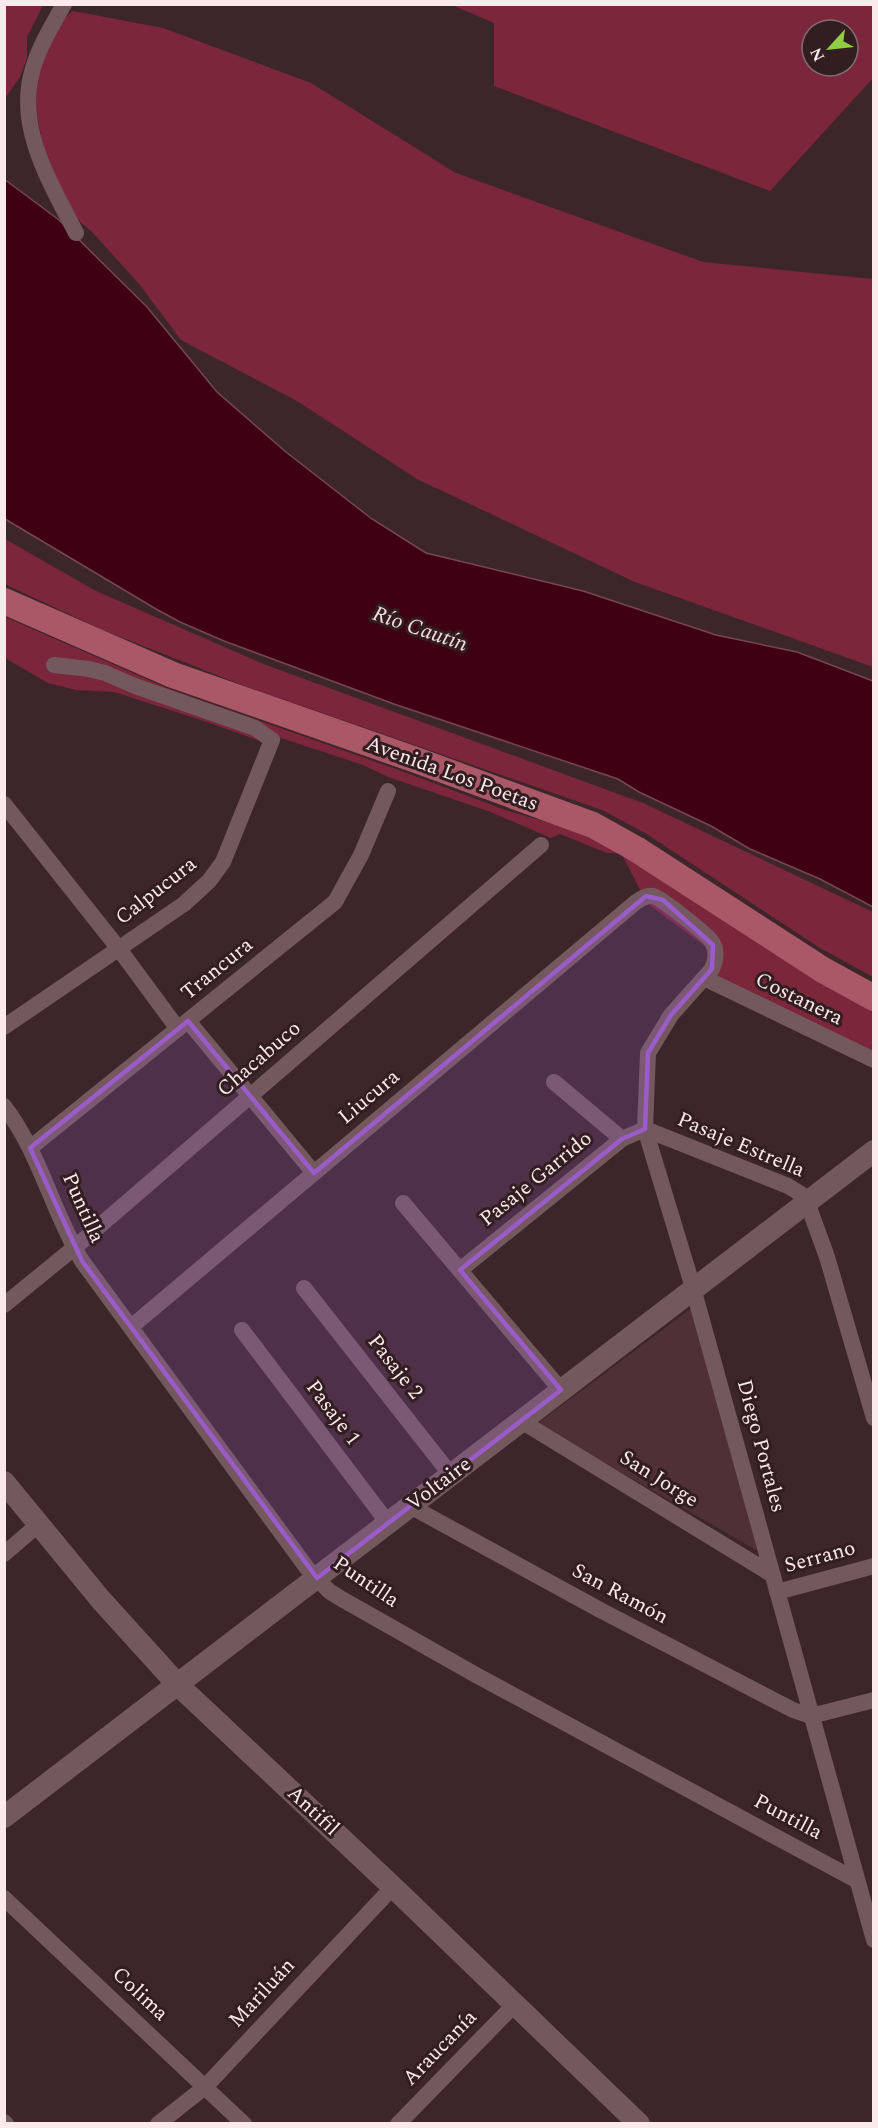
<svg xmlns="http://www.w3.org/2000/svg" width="878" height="2128" viewBox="0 0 878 2128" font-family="Spectral,serif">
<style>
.built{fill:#4e3035}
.green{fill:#7b263b;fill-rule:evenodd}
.water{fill:#3f0013;stroke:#774654;stroke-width:1.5}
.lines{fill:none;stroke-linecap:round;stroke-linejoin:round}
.street{stroke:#73595d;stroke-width:16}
.secondary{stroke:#73595d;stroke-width:22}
.primary{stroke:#aa5768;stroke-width:26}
.marked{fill:#9b5cca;fill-opacity:0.2;stroke:#9b5cca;stroke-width:4.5;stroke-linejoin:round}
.labels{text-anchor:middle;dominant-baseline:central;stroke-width:6;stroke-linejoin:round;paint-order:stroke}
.street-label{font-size:21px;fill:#faeaec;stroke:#321d20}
.water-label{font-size:22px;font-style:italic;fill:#f5dade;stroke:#321d20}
</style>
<rect width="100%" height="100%" fill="#3d262a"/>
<path class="built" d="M 692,1308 L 758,1551 L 537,1424 Z"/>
<path class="green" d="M 5,4 L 43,5 L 27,37 L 27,58 L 20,77 L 5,98 Z
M 452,5 L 873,5 L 873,78 L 770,191 L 494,86 L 494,23 ZM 812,30 L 848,30 L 848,66 L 812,66 Z
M 73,11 L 163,28 L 311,83 L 456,173 L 703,262 L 873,279 L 873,667 L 635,582 L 417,479 L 297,401 L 181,340 L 140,285 L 94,234 L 54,198 L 35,106 L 38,39 Z
M 5,539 L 96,591 L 266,665 L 643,803 L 873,912 L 873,977 L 820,948 L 645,833 L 602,810 L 242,685 L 103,630 L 13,588 L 5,584 Z
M 5,617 L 167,688 L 396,769 L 508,811 L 561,826 L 618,847 L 678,889 L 810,974 L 873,1011 L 873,1052 L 706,974 L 718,956 L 647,903 L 621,853 L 607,853 L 560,834 L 551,838 L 488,811 L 388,777 L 363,765 L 266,733 L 263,742 L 207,722 L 114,692 L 76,690 L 48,683 L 5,658 Z"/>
<path class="water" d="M 4,179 L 59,220 L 147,307 L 217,392 L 286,452 L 372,519 L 426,553 L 583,591 L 716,635 L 797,652 L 873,681 L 873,907 L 820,879 L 750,849 L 711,826 L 639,792 L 618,779 L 394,704 L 224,641 L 180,622 L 156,609 L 5,519 Z"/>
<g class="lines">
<path class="street" d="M 64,4 C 52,26 38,48 32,72 C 16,128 51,184 76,233
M 4,804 L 119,949 L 178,1029
M 704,978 L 874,1060
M 188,1021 L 314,1173
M 4,1027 L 184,904 L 209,881 L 223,862 L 272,740 L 255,728 L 135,686 L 105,673 L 89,669 L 54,665
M 554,1082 L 622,1139
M 4,1106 C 40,1153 52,1211 82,1261 L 307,1568 L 329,1591 L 340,1598 L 476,1675 L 856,1880
M 30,1148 L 335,902 L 361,855 L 388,791
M 403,1203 L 561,1390
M 460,1270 L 622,1139 L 645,1129 L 788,1186 L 801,1194 L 807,1202 L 827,1257 L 874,1418
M 304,1288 L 451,1475
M 4,1305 L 74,1248 L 541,845
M 131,1327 L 636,902 C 641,899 646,895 653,896 C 660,897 708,935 712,942 C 717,950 716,960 712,969 L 671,1015 L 648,1053 L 645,1129 L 691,1281 L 874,1940
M 242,1330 L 388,1523
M 521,1421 L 773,1575
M 410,1506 L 602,1611 L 793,1710 L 811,1716 L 874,1700
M 4,1554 L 39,1524
M 777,1592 L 874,1566
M 4,1898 L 244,2124
M 4,2122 L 6,2124
M 158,2124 L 205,2087 L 393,1887
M 398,2124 L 515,2004"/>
<path class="secondary" d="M 4,1482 L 101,1600 L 178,1685 L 393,1887 L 639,2124
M 4,1817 L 874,1151"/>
<path class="primary" d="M 4,601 L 173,675 L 416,760 L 593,825 L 636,849 L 823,970 L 874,998"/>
</g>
<path class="marked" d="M 646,896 L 663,900 L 713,945 L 712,969 L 671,1015 L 648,1053 L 645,1129 L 622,1139 L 460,1270 L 561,1390 L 317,1578 L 82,1261 L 30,1148 L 188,1021 L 314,1173 Z"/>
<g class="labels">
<g class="street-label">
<text transform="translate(452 774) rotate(20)">Avenida Los Poetas</text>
<text transform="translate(156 891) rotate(-38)">Calpucura</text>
<text transform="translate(217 969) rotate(-39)">Trancura</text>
<text transform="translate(799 999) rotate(26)">Costanera</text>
<text transform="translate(259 1059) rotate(-41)">Chacabuco</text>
<text transform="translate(369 1097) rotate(-40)">Liucura</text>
<text transform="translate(741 1145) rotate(23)">Pasaje Estrella</text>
<text transform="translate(536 1179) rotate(-39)">Pasaje Garrido</text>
<text transform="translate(83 1208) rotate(66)">Puntilla</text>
<text transform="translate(395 1367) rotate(52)">Pasaje 2</text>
<text transform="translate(333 1413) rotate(53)">Pasaje 1</text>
<text transform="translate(761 1446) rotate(75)">Diego Portales</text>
<text transform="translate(659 1479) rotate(32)">San Jorge</text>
<text transform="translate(439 1484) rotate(-37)">Voltaire</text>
<text transform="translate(820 1557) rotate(-15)">Serrano</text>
<text transform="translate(366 1582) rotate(34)">Puntilla</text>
<text transform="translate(620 1594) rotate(28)">San Ramón</text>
<text transform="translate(313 1811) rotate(43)">Antifil</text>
<text transform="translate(788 1817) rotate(28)">Puntilla</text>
<text transform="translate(262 1993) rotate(-47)">Mariluán</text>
<text transform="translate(140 1994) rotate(43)">Colima</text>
<text transform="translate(440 2048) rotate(-46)">Araucanía</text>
</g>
<g class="water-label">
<text transform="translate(420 629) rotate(19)">Río Cautín</text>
</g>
</g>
<rect width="878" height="2128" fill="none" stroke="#faeaec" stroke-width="12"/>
<g transform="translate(830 48) rotate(243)"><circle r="28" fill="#321d20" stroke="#826f72" stroke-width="1.5"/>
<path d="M0-4.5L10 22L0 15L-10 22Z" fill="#8fcd42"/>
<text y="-9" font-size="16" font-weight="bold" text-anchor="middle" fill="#faeaec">N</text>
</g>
</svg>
